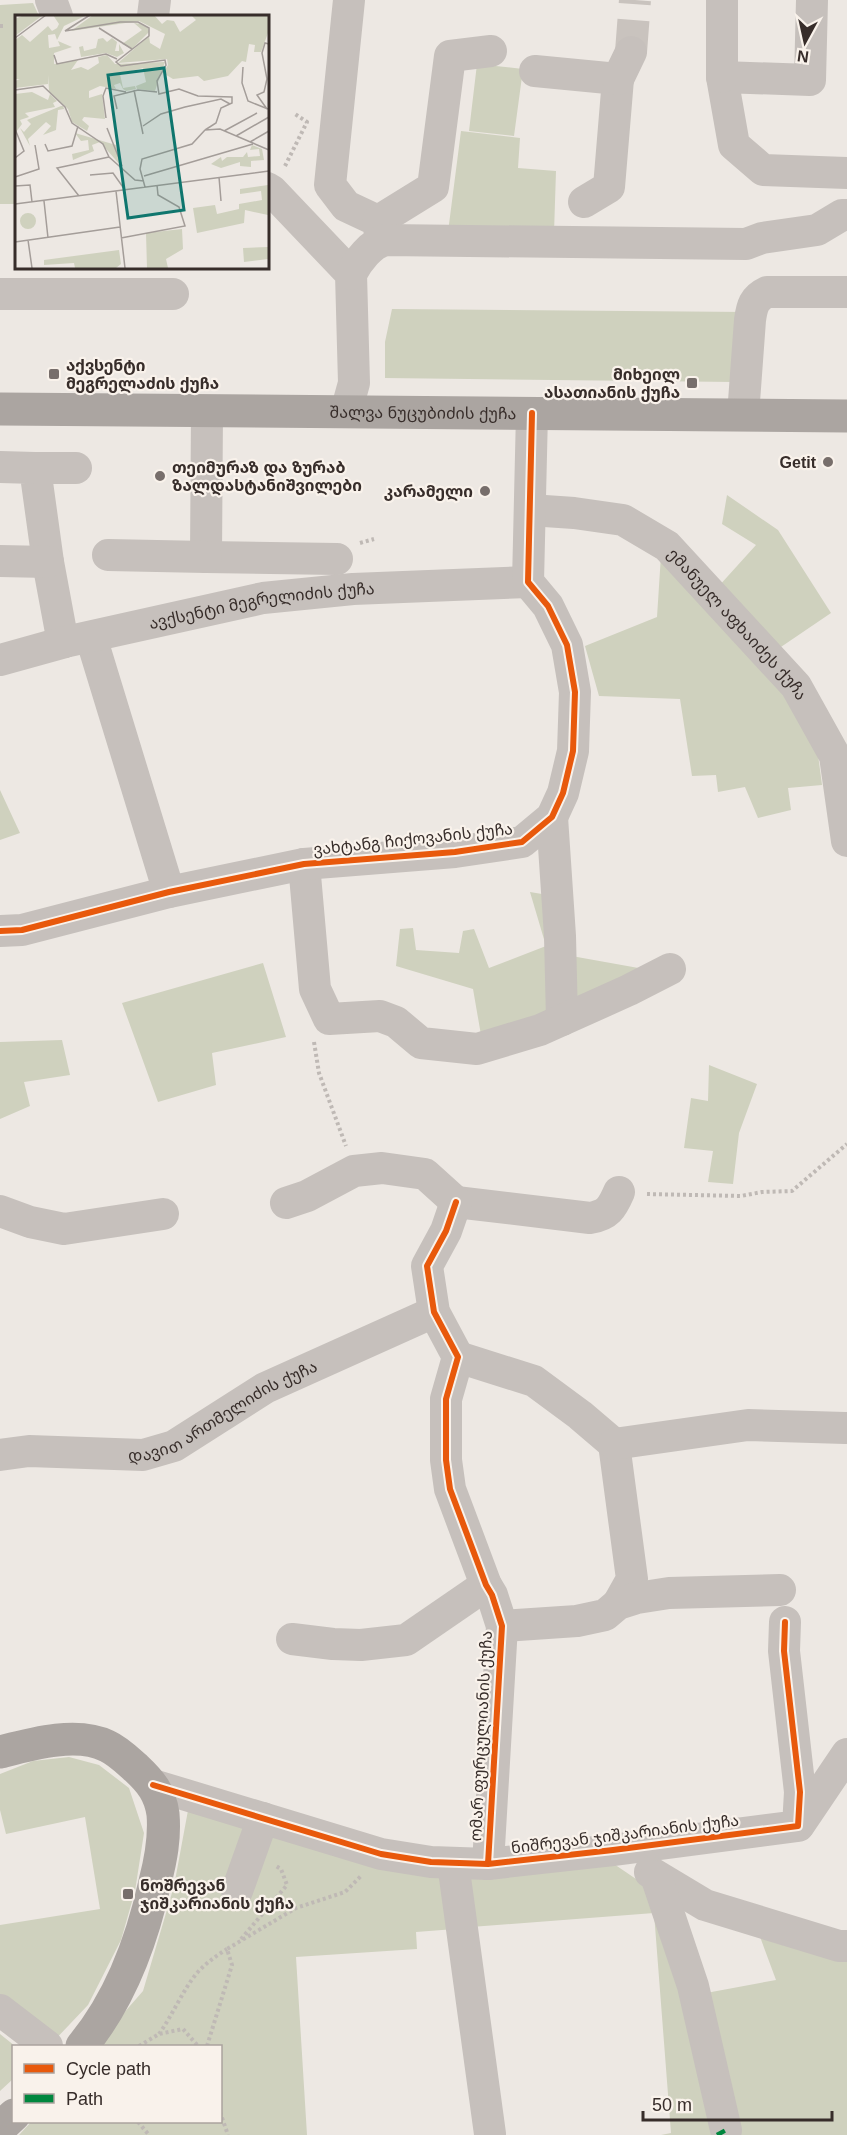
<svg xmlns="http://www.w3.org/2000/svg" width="847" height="2135" viewBox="0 0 847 2135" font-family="Arial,'Noto Sans Georgian',sans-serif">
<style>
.green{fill:#cfd1be}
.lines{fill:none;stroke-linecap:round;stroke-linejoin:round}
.minor-tunnel{stroke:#c9c3be;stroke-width:32;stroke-dasharray:32 16;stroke-linecap:butt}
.path{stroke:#bfb9b5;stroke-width:4;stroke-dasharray:3 3;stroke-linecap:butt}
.minor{stroke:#c6c0bc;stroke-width:32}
.major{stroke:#aba5a1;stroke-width:33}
.quiet{stroke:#00873e;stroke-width:4.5;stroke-dasharray:9 4.5;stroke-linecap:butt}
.cycleway-casing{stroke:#f9f2eb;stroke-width:10}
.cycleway{stroke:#e8590c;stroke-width:6}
.poi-dot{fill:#776e6b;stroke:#f9f2eb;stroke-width:2}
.labels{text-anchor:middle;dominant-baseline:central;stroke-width:4.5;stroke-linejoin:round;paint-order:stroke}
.poi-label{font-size:16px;font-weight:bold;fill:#372d2a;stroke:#f9f2eb;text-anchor:start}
.street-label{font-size:16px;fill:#372d2a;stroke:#f9f2eb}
.inset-road{fill:none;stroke:#a49d99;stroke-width:1.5}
.view{fill:#0f766e;fill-opacity:0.15;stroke:#0f766e;stroke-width:3}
.inset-edge{fill:none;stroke:#372d2a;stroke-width:3}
</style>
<rect width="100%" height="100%" fill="#ede8e3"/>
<path class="green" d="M 33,3 L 39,16 L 16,16 L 16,204 L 0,204 L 0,5 Z
M 477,64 L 523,69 L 514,136 L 469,131 Z
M 461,131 L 520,138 L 518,168 L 556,171 L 554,233 L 448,232 Z
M 392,309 L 747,312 L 734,382 L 385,378 L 385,342 Z
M 727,495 L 778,530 L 831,613 L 775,651 L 718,587 L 756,545 L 722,524 Z
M 661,555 L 794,695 L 817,747 L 822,785 L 788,788 L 791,810 L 758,818 L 745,787 L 718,792 L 716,775 L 692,776 L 680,699 L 599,696 L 585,646 L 657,617 Z
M 0,790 L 20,833 L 0,840 Z
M 530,892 L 554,896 L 553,1018 L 481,1035 L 473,989 L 396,966 L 400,929 L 413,928 L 416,950 L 459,953 L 463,931 L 474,929 L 489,968 L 546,946 Z
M 566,955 L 644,969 L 570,1008 Z
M 263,963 L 286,1037 L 212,1053 L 216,1085 L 158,1102 L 122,1003 Z
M 62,1040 L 70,1075 L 24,1082 L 30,1106 L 0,1119 L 0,1042 Z
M 709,1065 L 757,1084 L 739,1133 L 733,1184 L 708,1182 L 713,1151 L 684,1148 L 691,1098 L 708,1101 Z
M 69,1757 L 99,1765 L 129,1788 L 144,1833 L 135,1891 L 121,1940 L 88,2005 L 51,2044 L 0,2001 L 0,1925 L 100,1909 L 85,1817 L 6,1834 L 0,1810 L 0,1774 L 33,1761 Z
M 189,1805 L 445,1872 L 455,1929 L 416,1932 L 417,1949 L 296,1957 L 307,2135 L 19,2135 L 31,2122 L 220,2122 L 220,2046 L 95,2046 L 143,1991 L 174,1886 Z
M 611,1862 L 636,1879 L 661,1902 L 690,1996 L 776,1980 L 756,1926 L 847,1953 L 847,2135 L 661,2135 L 671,2133 L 654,1913 L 471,1927 L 464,1877 Z
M 0,2034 L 15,2046 L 13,2079 L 0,2091 Z"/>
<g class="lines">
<path class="minor-tunnel" d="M 631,52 L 635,0"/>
<path class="path" d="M 0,26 L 5,26
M 285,166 L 307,122 L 295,114
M 360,543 L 374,539
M 314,1042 L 319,1073 L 346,1146
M 647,1194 L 741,1196 L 762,1192 L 792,1191 L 847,1144
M 241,1939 L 287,1885 L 281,1869 L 276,1866
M 159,2034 C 172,2016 184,1988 197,1973 C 206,1963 216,1956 227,1949
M 139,2046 L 159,2034 L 183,2029 L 198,2046
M 207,2046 L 232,1965 L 227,1949 L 296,1908 L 345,1892 L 361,1876
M 220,2112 L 228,2135
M 138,2122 L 149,2135"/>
<g class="minor">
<path d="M 51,0 L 57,16"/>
<path d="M 349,0 L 330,185 L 346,206 L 378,221 L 381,241"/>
<path d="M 812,0 L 810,80 L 722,77 L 734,145 L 763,170 L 847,173"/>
<path d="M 153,16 L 155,0"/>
<path d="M 535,71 L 618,79 L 609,187 L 584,202"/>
<path d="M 722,77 L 722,0"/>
<path d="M 618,79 L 631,52"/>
<path d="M 267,188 L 272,191 L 351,274 L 354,383 L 346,412"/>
<path d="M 378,221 L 433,187 L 450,56 L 491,51"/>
<path d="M 351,274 C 358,261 371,243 386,240 L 746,244 L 762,238 L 817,230 L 842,215 L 847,215"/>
<path d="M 0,294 L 173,294"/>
<path d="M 207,411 L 206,557 L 337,559"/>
<path d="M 743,415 L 750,320 C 752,306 754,298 767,292 L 847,292"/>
<path d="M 0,467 L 35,468 L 48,562 L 61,632 L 65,642"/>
<path d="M 35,468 L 76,468"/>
<path id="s1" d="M 530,510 L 574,513 L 623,520 L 667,546 L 796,686 L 835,756 L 847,841"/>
<path d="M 108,555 L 206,557"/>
<path d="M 0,561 L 48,562"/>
<path d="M 91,637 L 169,892"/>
<path id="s2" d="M 0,660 L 65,642 L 263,598 L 353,589 L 528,582"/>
<path d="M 552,817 L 560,936 L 562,1020"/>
<path d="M 304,864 L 315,989 L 329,1019 L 380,1016 L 396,1022 L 421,1043 L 477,1049 L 540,1030 L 629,990 L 670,969"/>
<path d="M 0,931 L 22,930 L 169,892 L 304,864 L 455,852 L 522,842 L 552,817 L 563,793 L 573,751 L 575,692 L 567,645 L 548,606 L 528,582 L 532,413"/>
<path d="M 456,1202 L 446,1231 L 427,1266 L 434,1312 L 458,1357 L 446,1399 L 446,1460 L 450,1489 L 486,1585 L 492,1595 L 502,1626 L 488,1864"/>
<path d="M 456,1202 L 590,1218 C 608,1215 612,1208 619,1192"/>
<path d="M 286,1203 L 307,1196 L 354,1171 L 382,1168 L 425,1174 L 456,1202"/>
<path d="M 0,1211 L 30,1222 L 64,1229 L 163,1214"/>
<path d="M 458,1357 L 534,1381 L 580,1415 L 614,1444 L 632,1579 L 618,1604"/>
<path d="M 614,1444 L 748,1425 L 845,1428"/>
<path id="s3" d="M 0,1455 L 29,1451 L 143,1455 L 174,1446 L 265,1388 L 434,1312"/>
<path d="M 502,1626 L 577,1621 L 605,1615 L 618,1604 L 637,1598 L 669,1593 L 780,1590"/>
<path d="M 292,1639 L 333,1644 L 361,1645 L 406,1640 L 486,1585"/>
<path d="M 153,1785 L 381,1854 L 431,1862 L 488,1864 L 613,1850 L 798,1826 L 800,1792 L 784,1651 L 785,1622"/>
<path d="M 799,1825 L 847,1754"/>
<path d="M 453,1863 L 490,2134"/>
<path d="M 650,1872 L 705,1905 L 839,1946 L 847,1946"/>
<path d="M 656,1876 L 693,1986 L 726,2130"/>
<path d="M 237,1891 L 263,1818"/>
<path d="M 0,2010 L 47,2046"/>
</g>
<g class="major">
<path id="s4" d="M 0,409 L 847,416"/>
<path d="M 0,1752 C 31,1744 77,1731 107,1746 C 118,1751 128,1761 136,1768 C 151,1782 160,1793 163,1814 C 165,1838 161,1859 155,1882 C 142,1941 121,1999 82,2046"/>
<path d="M 0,2128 L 14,2115"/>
</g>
<path class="quiet" d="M 717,2135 L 726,2130"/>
<g class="cycleway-casing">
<path id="cycleway" d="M 0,931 L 22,930 L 169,892 L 304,864 L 455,852 L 522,842 L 552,817 L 563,793 L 573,751 L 575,692 L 567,645 L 548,606 L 528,582 L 532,413
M 456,1202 L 446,1231 L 427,1266 L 434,1312 L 458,1357 L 446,1399 L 446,1460 L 450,1489 L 486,1585 L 492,1595 L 502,1626 L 488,1864
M 153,1785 L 381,1854 L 431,1862 L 488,1864 L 613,1850 L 798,1826 L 800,1792 L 784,1651 L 785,1622"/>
</g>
<use href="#cycleway" class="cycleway"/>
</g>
<g class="poi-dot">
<rect x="48" y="368" width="12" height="12" rx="3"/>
<rect x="686" y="377" width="12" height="12" rx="3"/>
<circle cx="828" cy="462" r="6"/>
<circle cx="160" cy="476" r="6"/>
<circle cx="485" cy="491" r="6"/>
<rect x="122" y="1888" width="12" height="12" rx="3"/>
</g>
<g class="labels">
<g class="poi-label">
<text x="66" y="365">აქვსენტი<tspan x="66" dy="18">მეგრელაძის ქუჩა</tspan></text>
<text x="680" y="374" text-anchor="end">მიხეილ<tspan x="680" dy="18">ასათიანის ქუჩა</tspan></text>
<text x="816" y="462" text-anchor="end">Getit</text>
<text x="172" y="467">თეიმურაზ და ზურაბ<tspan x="172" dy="18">ზალდასტანიშვილები</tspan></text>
<text x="473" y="491" text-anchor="end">კარამელი</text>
<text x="140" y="1885">ნოშრევან<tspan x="140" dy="18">ჯიშკარიანის ქუჩა</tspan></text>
</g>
<g class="street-label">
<text stroke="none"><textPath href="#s4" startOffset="423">შალვა ნუცუბიძის ქუჩა</textPath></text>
<text stroke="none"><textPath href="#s2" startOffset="268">ავქსენტი მეგრელიძის ქუჩა</textPath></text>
<text stroke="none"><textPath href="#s1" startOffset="250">ემანუელ აფხაიძეს ქუჩა</textPath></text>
<text transform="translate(413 839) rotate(-6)">ვახტანგ ჩიქოვანის ქუჩა</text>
<text stroke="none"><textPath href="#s3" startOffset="234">დავით ართმელიძის ქუჩა</textPath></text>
<text transform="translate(481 1736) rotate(-87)">ომარ ფურცულიანის ქუჩა</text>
<text transform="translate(625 1834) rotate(-7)">ნიშრევან ჯიშკარიანის ქუჩა</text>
</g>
</g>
<g transform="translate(15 15)">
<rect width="254" height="254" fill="#ede8e3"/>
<path d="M 9,0 L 28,0 L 0,21 L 0,4 ZM 38,0 L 72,0 L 49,11 L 42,25 L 40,19 L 33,20 L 34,33 L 45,31 L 43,26 L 57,32 L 39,38 L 39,49 L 63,45 L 56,55 L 66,52 L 73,55 L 84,48 L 83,42 L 92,40 L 100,49 L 150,47 L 140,76 L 122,74 L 121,71 L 131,67 L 128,53 L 105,59 L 108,73 L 120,71 L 121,74 L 111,76 L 108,74 L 105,68 L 99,70 L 101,74 L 85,71 L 74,76 L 74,83 L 87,79 L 90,104 L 69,102 L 67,105 L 74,111 L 72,116 L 57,107 L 53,94 L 34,76 L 33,60 L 33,69 L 0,73 L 0,66 L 5,64 L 0,64 L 0,25 L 7,20 L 15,27 L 33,11 L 37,16 L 42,13 L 44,9 ZM 78,0 L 139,0 L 147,9 L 152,5 L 159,6 L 165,17 L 181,5 L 176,0 L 253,0 L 253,18 L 246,37 L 239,37 L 240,30 L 234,29 L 231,47 L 227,46 L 213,61 L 189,66 L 183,61 L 158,64 L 148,58 L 153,50 L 152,44 L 103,48 L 134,21 L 135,28 L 145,34 L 150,19 L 124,6 L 56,16 ZM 119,8 L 126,9 L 133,13 L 134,17 L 117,34 L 107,29 L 127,15 ZM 88,23 L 92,27 L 97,23 L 102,27 L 100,36 L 104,36 L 104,29 L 109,38 L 102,42 L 91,38 L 66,42 L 64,32 L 68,31 L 69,36 L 81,33 L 83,24 ZM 17,77 L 33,85 L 35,79 L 42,86 L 38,88 L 40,92 L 10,98 L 14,102 L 5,105 L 7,109 L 1,117 L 0,79 ZM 46,91 L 48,91 L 54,107 L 49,94 L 43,95 L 41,115 L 28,120 L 36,111 L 31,107 L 13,124 L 15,131 L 5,113 L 9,117 L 16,109 L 12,105 ZM 60,118 L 101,130 L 106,151 L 85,127 L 77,130 L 79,136 L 58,145 L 57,139 L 74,135 L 73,125 L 66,126 ZM 237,130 L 247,134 L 249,145 L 236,146 L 236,152 L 225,151 L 225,147 L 206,153 L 196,149 L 206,142 L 207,146 L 212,142 L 228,142 L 232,137 L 233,142 L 245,141 L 244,134 L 235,135 ZM 253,170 L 253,200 L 230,195 L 229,208 L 182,218 L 178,193 L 200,190 L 202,199 L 224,194 L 224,189 L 247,185 L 246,176 L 225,179 L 225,174 ZM5 206a8 8 0 1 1 16 0a8 8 0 1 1-16 0ZM 167,214 L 168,234 L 151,244 L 153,253 L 132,253 L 131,218 ZM 253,232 L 253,244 L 229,247 L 228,233 ZM 104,235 L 106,249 L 101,253 L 60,253 L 59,248 L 29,250 L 29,245 Z" fill="#cfd1be"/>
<path class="inset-road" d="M 75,0 L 50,16 L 105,7 L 123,7 L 134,13 L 134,21 L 101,47 L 106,51 L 150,45 L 151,50 L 142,66 L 144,79 L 164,74 L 183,81 L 217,82 L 217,88 L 206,93 L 201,108 L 190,115M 84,13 L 117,34M 0,23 L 31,0M 39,40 L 42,49 L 91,39 L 102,44M 228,52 L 227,68 L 233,86 L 253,94M 0,75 L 28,71 L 50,92 L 57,108 L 88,129 L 94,142M 119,75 L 128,119M 102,94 L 99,81 L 123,75 L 142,77M 252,94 L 242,80 L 249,77 L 252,64 L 247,38 L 250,28 L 254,29M 91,103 L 88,81 L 91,73 L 111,77M 128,111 L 146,99 L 170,92 L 206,84 L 215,89M 92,113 L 107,151M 0,114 L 9,136 L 0,143M 190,115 L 205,114 L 254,135M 209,116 L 242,98M 221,121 L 254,102M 235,127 L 254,116M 30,129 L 33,136 L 57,131 L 63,111M 94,142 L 120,165 L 129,166M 75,160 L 98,158 L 110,175M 129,161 L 238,129M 0,162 L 24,154 L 20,130M 204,162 L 206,186M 0,171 L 15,170 L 17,187M 130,172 L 125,154 L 127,144 L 177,129 L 190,115M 101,176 L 110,253M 64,181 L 42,153 L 94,142M 29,186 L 33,223M 0,189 L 254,156M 106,223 L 170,211 L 164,192 L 143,180 L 142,170M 13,225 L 17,253M 0,227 L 105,212"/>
<path class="view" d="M 149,53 L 169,195 L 113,203 L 93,60 Z"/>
<rect width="254" height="254" class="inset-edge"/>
</g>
<rect x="12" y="2045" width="210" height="78" fill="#f9f2eb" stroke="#aba39e" stroke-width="1.5"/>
<rect x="24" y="2064" width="30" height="9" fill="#e8590c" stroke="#aba39e" stroke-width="1.5"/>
<text x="66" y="2075" font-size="18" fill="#372d2a">Cycle path</text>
<rect x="24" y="2094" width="30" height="9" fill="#00873e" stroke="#aba39e" stroke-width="1.5"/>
<text x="66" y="2105" font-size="18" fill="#372d2a">Path</text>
<g transform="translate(805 42) rotate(188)" stroke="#f9f2eb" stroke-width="4.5" paint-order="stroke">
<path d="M0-4.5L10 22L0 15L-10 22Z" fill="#372d2a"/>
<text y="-9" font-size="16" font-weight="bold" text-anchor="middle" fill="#372d2a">N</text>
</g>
<path d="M643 2111v9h189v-9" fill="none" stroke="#372d2a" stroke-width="3"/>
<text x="652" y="2111" font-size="18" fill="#372d2a" stroke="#f9f2eb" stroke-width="4.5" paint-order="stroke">50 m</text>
</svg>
